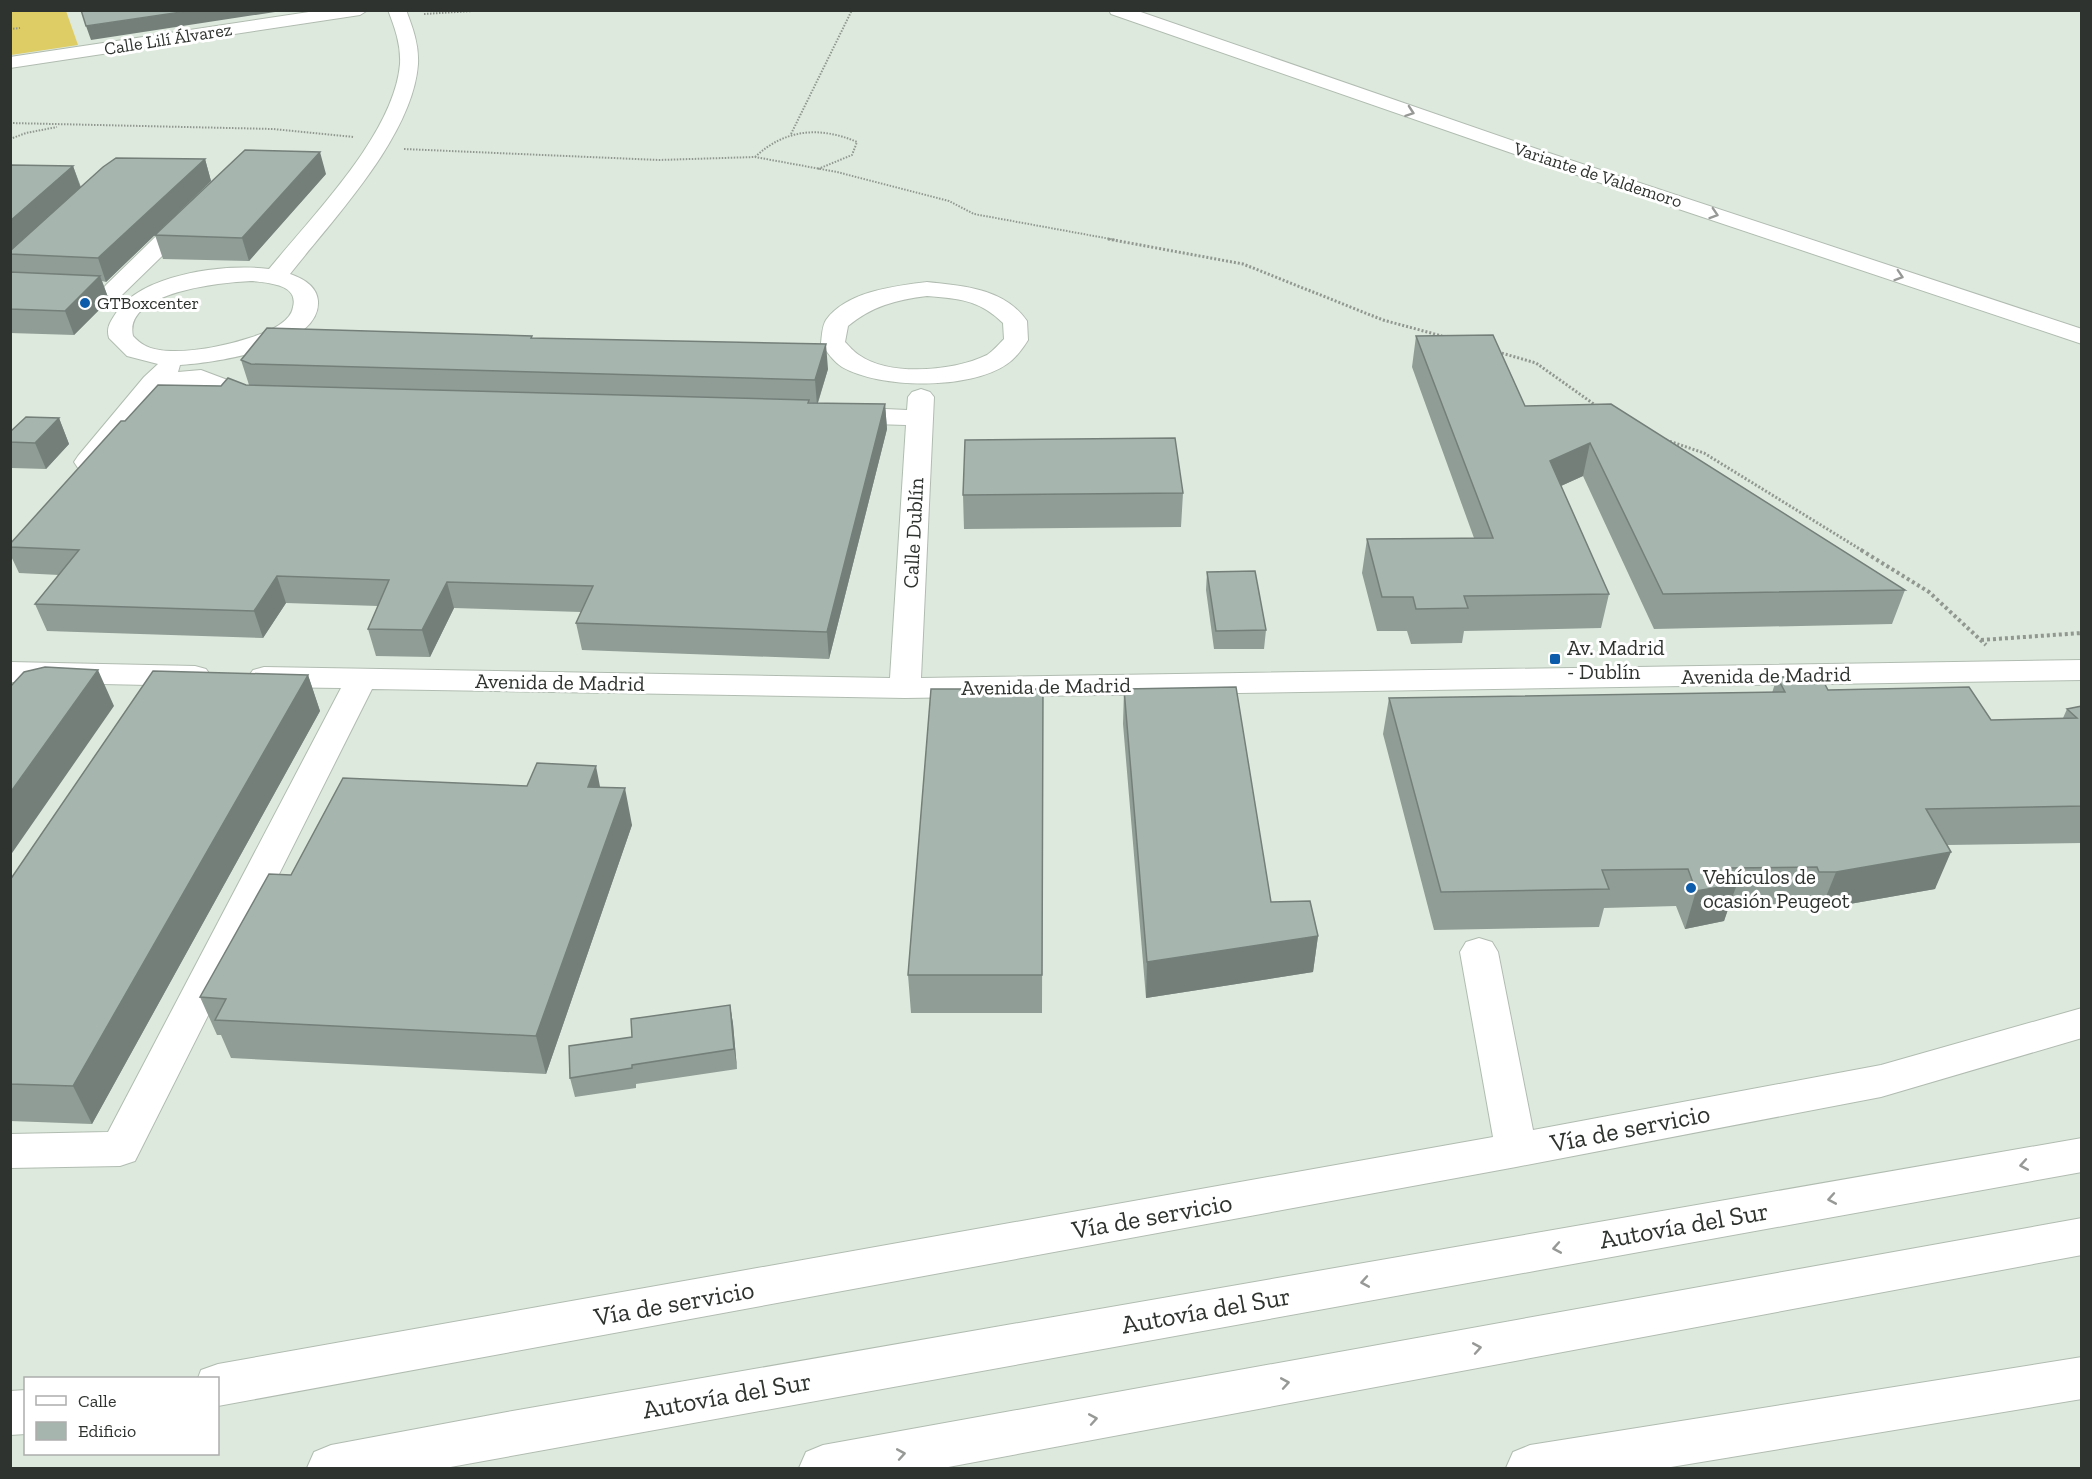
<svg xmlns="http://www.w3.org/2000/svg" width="2092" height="1479" viewBox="0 0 2092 1479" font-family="'Zilla Slab',serif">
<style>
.green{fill:#decc64}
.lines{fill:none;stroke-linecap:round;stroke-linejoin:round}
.minor-casing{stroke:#b1bcb1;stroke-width:2}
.major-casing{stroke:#b1bcb1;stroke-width:2}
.highway-casing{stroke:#b1bcb1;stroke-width:2}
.path-far2{stroke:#909890;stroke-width:2;stroke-dasharray:1.5 1.5;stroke-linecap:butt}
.path-far1{stroke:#909890;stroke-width:3;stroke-dasharray:2 2;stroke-linecap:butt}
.path{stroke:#909890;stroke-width:4;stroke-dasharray:3 3;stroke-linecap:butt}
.minor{fill:#fff;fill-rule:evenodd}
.major{fill:#fff;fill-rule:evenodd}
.highway{fill:#fff;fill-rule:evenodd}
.wall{fill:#8f9d96}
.shaded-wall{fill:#747f7a}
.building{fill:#a6b6ae;stroke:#747f7a;stroke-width:1.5}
.oneway{stroke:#979997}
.poi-dot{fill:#0d5cab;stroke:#fff;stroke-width:2}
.labels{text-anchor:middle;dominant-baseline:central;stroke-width:6;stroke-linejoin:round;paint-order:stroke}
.far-street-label{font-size:18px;fill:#2f332f;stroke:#fff}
.far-poi-label{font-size:18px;fill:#2f332f;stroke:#fff;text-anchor:start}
.street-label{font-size:21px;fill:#2f332f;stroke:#fff}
.poi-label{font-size:21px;fill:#2f332f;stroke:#fff;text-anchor:start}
.near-street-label{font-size:26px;fill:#2f332f;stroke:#fff}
</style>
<rect width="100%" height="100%" fill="#dee9dd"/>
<path class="green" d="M 11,10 L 66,11 L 78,45 L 11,55 Z"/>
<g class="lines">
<g class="minor-casing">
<path id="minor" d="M 322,10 L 368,10 L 360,15 L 10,68 L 10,57 Z
M 388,10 L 406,10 C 413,28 419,45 418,64 C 413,136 333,219 290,274 C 302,278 317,286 318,301 C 321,348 213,363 180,365 L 178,372 L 201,370 L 257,391 L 273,394 L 277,399 L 273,404 L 264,407 L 245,404 L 198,386 L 161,389 L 98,468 L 88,470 L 78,468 L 74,462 L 78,456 L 144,377 L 158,364 L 127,356 L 109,338 C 106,328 110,322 116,313 C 141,274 226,263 269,269 C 313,215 394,134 400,64 C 401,45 395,28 388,10 ZM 253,281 C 268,283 299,284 293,307 C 292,315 285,321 279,325 C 253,342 171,361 144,345 C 140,343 136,339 133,336 C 123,291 225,282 253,281 Z
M 190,209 L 198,211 L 201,216 L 198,221 L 122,295 L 114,297 L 106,295 L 102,290 L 106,285 L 182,211 Z
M 927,282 C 963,286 1004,288 1027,321 L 1028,340 C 1023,348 1015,359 1007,364 C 970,390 880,389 842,367 C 834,362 826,351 821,343 C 822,336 822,326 826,320 C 847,291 895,286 927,282 ZM 927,296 C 959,299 978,299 1003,323 L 1004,339 C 999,344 993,351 987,355 C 954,371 890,377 859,355 C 854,352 849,346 845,342 L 848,326 C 872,306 896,300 927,296 Z
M 921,389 L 930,392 L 934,397 L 921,678 L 2082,660 L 2082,680 L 905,698 L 372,689 L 135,1161 L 120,1166 L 10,1168 L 10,1134 L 108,1132 L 341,688 L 264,687 L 253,684 L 248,677 L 253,670 L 264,667 L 890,678 L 906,425 L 841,423 L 832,421 L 828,415 L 832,409 L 841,407 L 907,410 L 908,397 L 912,392 Z
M 10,662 L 195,666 L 206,669 L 211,676 L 206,683 L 195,686 L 10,682 Z
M 1479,938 L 1492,942 L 1498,952 L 1533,1130 L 1881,1065 L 2082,1008 L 2082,1038 L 1881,1097 L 1516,1167 L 218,1406 L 218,1378 L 198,1378 L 201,1370 L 218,1364 L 1493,1137 L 1460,952 L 1466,942 Z
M 2082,1357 L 2082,1399 L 1665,1468 L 1506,1468 L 1513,1452 L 1530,1445 Z
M 26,1390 L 26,1434 L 10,1435 L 10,1391 Z"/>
</g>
<g class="major-casing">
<path id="major" d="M 1109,10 L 1135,10 L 1537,149 L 2082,329 L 2082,344 L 1523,157 L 1111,14 Z"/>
</g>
<g class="highway-casing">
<path id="highway" d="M 2082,1138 L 2082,1172 L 445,1468 L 307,1468 L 314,1452 L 331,1445 L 507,1412 Z
M 2082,1218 L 2082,1255 L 943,1468 L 799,1468 L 806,1452 L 823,1445 Z"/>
</g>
<path class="path-far2" d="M 424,14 L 489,10
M 10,29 L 20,28
M 10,123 L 273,129 L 354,137
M 791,134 L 852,10
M 10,139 L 26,133 L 57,127
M 404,149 L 659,160 L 755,157 L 837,172 L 949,201 L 974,214 L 1116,240
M 755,157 C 785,129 820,126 857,142 L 852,155 L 818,169"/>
<path class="path-far1" d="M 1108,239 L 1243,264 L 1383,320 L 1442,336
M 1498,352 L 1536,363 L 1598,407
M 1666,440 L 1704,453 L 1863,551"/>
<path class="path" d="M 1861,550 L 1929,592 L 1986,645
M 1981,640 L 2082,633"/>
<use href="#minor" class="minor"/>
<use href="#major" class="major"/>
<use href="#highway" class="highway"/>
</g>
<path class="wall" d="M 205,159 L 211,181 L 106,282 L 102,281 L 109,300 L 74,335 L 10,333 L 10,165 L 73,166 L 81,187 Z
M 326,174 L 249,261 L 163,259 L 155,235 Z
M 1416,336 L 1525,406 L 1905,590 L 1892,624 L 1654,629 L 1583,476 L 1561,486 L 1609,594 L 1601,628 L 1464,631 L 1462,643 L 1411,644 L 1407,631 L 1377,631 L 1362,573 L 1367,539 L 1474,538 L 1412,367 Z
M 533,338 L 828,369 L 818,403 L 885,404 L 887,429 L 829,659 L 582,650 L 576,623 L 581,612 L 454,608 L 430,657 L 376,656 L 368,629 L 378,606 L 286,603 L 263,638 L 47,631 L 35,604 L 59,575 L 19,573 L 10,554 L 10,544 L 125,421 L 221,386 L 249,385 L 241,360 Z
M 59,418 L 69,444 L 46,469 L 12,468 L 10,465 L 10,432 Z
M 1183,493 L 1181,527 L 964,529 L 963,495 Z
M 1207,572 L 1266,630 L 1264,649 L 1214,649 L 1206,590 Z
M 308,675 L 320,711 L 92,1124 L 10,1121 L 10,880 Z
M 1777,677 L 1828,690 L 1991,720 L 2063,718 L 2067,709 L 2082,706 L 2082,843 L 1947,845 L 1935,889 L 1821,909 L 1805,909 L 1803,904 L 1729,905 L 1724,921 L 1685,929 L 1676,906 L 1604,908 L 1599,927 L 1434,930 L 1383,734 L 1389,698 L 1772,693 Z
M 1043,689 L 1042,1013 L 911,1013 L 908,975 Z
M 1124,689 L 1271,902 L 1318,936 L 1313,972 L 1146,998 L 1123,724 Z
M 527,786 L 600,788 L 632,825 L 546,1074 L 231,1058 L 221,1035 L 217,1035 L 200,997 L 291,875 Z
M 730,1005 L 733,1024 L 737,1069 L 636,1084 L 636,1088 L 575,1097 L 570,1078 L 632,1037 Z"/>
<path class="shaded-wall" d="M 195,10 L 288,10 L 91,40 L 86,26 Z
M 320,152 L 326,174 L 249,261 L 242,238 Z
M 205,159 L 211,181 L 106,282 L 98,258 Z
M 73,166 L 81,189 L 10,253 L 10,221 Z
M 100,276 L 109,300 L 74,335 L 65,311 Z
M 826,344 L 828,369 L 817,405 L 815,380 Z
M 885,404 L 887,429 L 829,659 L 827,632 Z
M 59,418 L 69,444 L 46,469 L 35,443 Z
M 1590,443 L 1583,476 L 1543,494 L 1550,461 Z
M 277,576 L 286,603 L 263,638 L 254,611 Z
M 447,582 L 454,608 L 430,657 L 422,630 Z
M 98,670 L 114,706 L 10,856 L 10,793 Z
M 308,675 L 320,711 L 92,1124 L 73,1086 Z
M 596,766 L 603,802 L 588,787 Z
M 625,788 L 632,825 L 546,1074 L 536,1036 Z
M 1951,852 L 1935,889 L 1821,909 L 1836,872 Z
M 1737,884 L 1724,921 L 1685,929 L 1696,891 Z
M 1318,936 L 1313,972 L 1146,998 L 1147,962 Z
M 730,1005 L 733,1024 L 737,1069 L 734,1049 Z"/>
<path class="building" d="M 81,10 L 195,10 L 86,26 Z
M 245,150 L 320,152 L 242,238 L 155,235 Z
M 116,158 L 205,159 L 98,258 L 10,254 L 10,251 L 103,167 Z
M 10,165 L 73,166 L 10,221 Z
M 10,272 L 100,276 L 65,311 L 10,309 Z
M 267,328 L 532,336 L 531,338 L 826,344 L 815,380 L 251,364 L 241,360 Z
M 1493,335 L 1525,406 L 1611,404 L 1905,590 L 1663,594 L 1590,443 L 1550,461 L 1609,594 L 1464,596 L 1468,608 L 1416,609 L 1413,597 L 1382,597 L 1367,539 L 1493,538 L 1416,336 Z
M 228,378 L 246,385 L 809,400 L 808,403 L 885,404 L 827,632 L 576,623 L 593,586 L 447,582 L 422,630 L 368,629 L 389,580 L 277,576 L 254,611 L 35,604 L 79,550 L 10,547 L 10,544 L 121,421 L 125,421 L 158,385 L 221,386 Z
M 26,417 L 59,418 L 35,443 L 10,442 L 10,432 Z
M 1175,438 L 1183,493 L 963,495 L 965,440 Z
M 1255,571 L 1266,630 L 1216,631 L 1207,572 Z
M 45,667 L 98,670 L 10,793 L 10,687 L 24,672 Z
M 153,671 L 308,675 L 73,1086 L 10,1084 L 10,880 Z
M 1777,677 L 1821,677 L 1828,690 L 1969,687 L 1991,720 L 2077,718 L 2067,709 L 2082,706 L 2082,806 L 1926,809 L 1951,852 L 1836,872 L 1819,872 L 1817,867 L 1729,868 L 1737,884 L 1696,891 L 1688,869 L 1602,870 L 1609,889 L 1441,892 L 1389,698 L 1785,692 Z
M 1236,687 L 1271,902 L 1310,901 L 1318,936 L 1147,962 L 1124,689 Z
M 931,689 L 1043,689 L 1042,975 L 908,975 Z
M 537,763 L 596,766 L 588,787 L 625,788 L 536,1036 L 215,1020 L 226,999 L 200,997 L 269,874 L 291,875 L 343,778 L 527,786 Z
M 730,1005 L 734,1049 L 632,1065 L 632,1068 L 570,1078 L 569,1046 L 632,1037 L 631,1019 Z"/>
<defs><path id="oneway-chevron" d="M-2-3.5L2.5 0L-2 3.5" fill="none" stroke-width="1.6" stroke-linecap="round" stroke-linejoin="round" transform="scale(1.5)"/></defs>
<g class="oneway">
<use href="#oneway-chevron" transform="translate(1410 112) rotate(19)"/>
<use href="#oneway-chevron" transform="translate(1714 214) rotate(18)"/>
<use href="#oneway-chevron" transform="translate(1899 276) rotate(18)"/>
<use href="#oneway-chevron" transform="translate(2024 1165) rotate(170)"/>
<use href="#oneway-chevron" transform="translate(1832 1199) rotate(170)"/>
<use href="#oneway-chevron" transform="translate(1557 1248) rotate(170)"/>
<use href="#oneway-chevron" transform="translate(1365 1282) rotate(170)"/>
<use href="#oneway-chevron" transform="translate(1477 1348) rotate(-10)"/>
<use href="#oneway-chevron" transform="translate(1285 1383) rotate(-10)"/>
<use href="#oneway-chevron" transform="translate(1093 1419) rotate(-10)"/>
<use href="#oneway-chevron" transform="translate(901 1454) rotate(-10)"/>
</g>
<g class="poi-dot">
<circle cx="85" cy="303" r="6"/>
<rect x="1549" y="653" width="12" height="12" rx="3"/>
<circle cx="1691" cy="888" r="6"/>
</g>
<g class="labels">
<g class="far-street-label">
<text transform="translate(168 39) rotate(-9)">Calle Lilí Álvarez</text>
<text transform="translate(1598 175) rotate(18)">Variante de Valdemoro</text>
</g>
<g class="far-poi-label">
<text x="97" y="303">GTBoxcenter</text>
</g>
<g class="street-label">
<text transform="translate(913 533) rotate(-87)">Calle Dublín</text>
<text transform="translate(1766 675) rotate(-1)">Avenida de Madrid</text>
<text transform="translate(560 682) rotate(1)">Avenida de Madrid</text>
<text transform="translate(1046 686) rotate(-1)">Avenida de Madrid</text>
</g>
<g class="poi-label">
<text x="1567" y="647">Av. Madrid<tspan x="1567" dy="24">- Dublín</tspan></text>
<text x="1703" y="876">Vehículos de<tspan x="1703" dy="24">ocasión Peugeot</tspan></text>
</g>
<g class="near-street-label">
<text transform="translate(1630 1128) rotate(-11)">Vía de servicio</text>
<text transform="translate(1152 1216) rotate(-10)">Vía de servicio</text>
<text transform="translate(1684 1225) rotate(-10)">Autovía del Sur</text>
<text transform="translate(674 1303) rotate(-10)">Vía de servicio</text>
<text transform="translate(1206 1310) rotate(-10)">Autovía del Sur</text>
<text transform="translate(727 1395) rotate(-10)">Autovía del Sur</text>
</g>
</g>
<rect width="2092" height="1479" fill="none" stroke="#2f332f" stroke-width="24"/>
<rect x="24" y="1377" width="195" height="78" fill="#ffffff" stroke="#acadac" stroke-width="1.5"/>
<rect x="36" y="1396" width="30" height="9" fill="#ffffff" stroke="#acadac" stroke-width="1.5"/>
<text x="78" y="1407" font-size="18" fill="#2f332f">Calle</text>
<rect x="36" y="1422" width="30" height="18" fill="#a6b6ae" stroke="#acadac" stroke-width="1.5"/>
<text x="78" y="1437" font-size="18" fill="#2f332f">Edificio</text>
</svg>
